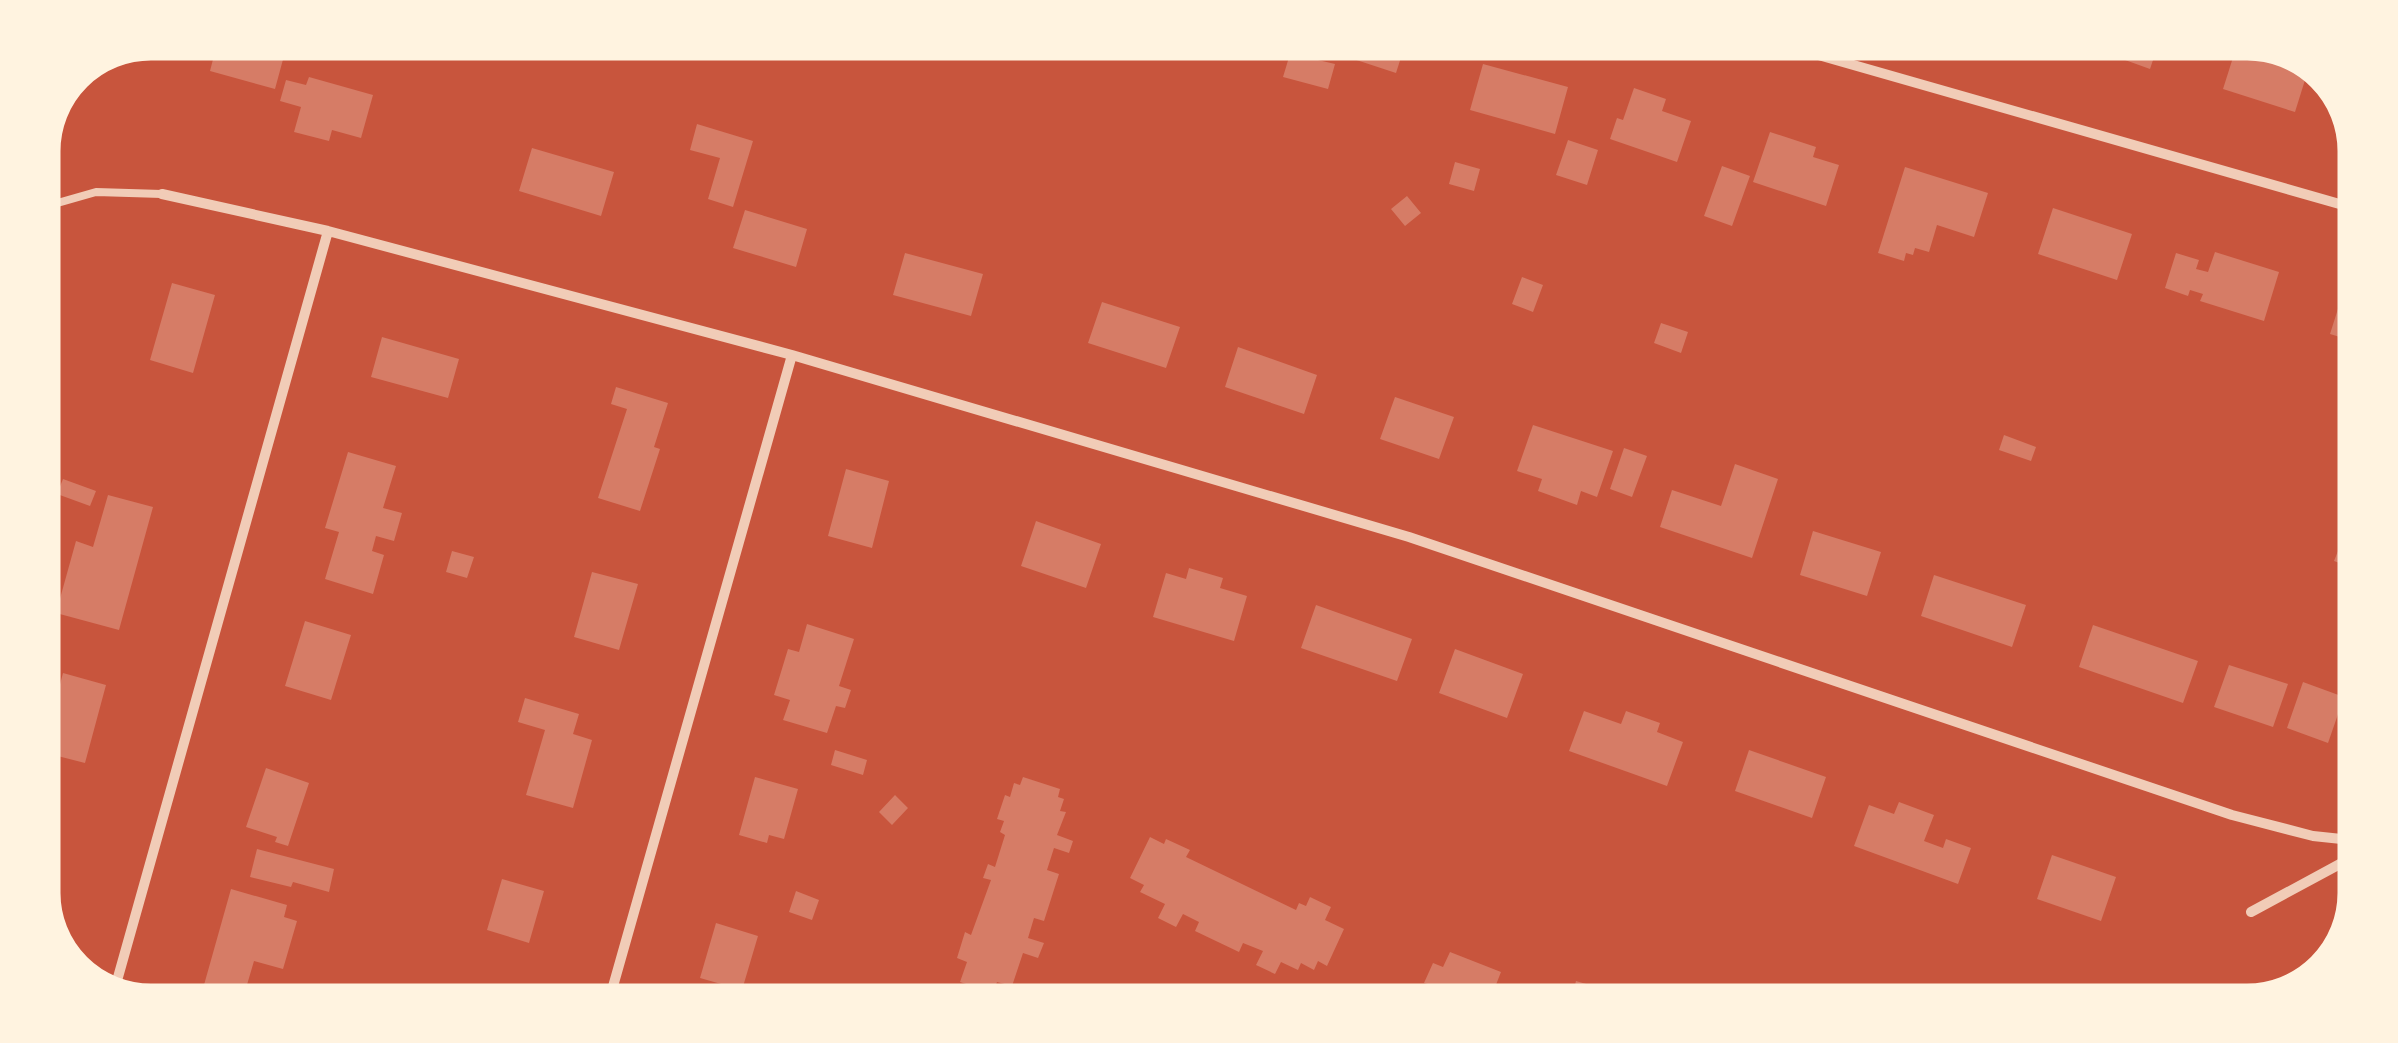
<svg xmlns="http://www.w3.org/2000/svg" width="2398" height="1043" viewBox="0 0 2398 1043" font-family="'Noto Serif',serif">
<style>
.building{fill:#d67c66}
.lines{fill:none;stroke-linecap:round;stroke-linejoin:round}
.service{stroke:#f1ccb7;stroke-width:8}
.minor{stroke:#f1ccb7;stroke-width:10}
.rim{fill:none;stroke:#fff3e0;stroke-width:5}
</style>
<rect width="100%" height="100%" fill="#c8553d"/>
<path class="building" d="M 218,40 L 288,41 L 275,89 L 210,71 Z
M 1293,44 L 1310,44 L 1322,48 L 1318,60 L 1335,64 L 1328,89 L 1283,77 Z
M 1335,45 L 1405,45 L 1396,73 L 1332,52 Z
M 2089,47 L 2157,48 L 2150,69 Z
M 2178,48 L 2204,48 L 2201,56 Z
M 2236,48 L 2261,48 L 2310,64 L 2295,112 L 2223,89 Z
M 1483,64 L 1568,87 L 1555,134 L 1470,110 Z
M 309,77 L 373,95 L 361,138 L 332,130 L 329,141 L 294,132 L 301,107 L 280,101 L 286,80 L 306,85 Z
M 1634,88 L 1666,99 L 1662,111 L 1691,121 L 1677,162 L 1610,139 L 1617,118 L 1623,120 Z
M 697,124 L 753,141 L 733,207 L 708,199 L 720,158 L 690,150 Z
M 1770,132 L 1816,147 L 1813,157 L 1839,165 L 1826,206 L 1753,182 Z
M 1568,140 L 1598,150 L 1587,185 L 1556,175 Z
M 532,148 L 614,172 L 601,216 L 519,191 Z
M 1455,162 L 1480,169 L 1474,191 L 1449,184 Z
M 1722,166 L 1750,176 L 1732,226 L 1704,216 Z
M 1905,167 L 1988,193 L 1974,237 L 1937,225 L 1929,252 L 1915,248 L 1913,255 L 1906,253 L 1904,261 L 1878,253 Z
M 1407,196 L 1421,213 L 1405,226 L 1391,209 Z
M 2053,208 L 2132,234 L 2117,280 L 2038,254 Z
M 745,210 L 807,229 L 796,267 L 733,248 Z
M 2215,252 L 2279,272 L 2264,321 L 2200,301 L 2203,294 L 2190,290 L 2188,296 L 2165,288 L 2176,253 L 2199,260 L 2196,269 L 2208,272 Z
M 905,253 L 983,274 L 971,316 L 893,295 Z
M 1522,277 L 1543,285 L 1533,312 L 1512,304 Z
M 172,283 L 215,295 L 193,373 L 150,360 Z
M 2343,293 L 2356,297 L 2356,359 L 2348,356 L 2353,341 L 2330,334 Z
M 1102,302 L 1180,327 L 1166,368 L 1088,343 Z
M 1661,323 L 1688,332 L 1681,353 L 1654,343 Z
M 382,337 L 459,359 L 448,398 L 371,377 Z
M 1238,347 L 1317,375 L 1304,414 L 1225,387 Z
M 616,387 L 668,403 L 654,447 L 660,449 L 640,511 L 598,498 L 627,409 L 611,404 Z
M 1395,397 L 1454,417 L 1439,459 L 1380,439 Z
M 1533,425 L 1613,451 L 1597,497 L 1581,491 L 1577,505 L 1538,491 L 1542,479 L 1517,471 Z
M 2004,435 L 2036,447 L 2031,461 L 1999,450 Z
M 1624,448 L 1647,456 L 1632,497 L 1610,489 Z
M 348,452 L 396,466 L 383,508 L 402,513 L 394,541 L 376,536 L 372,551 L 384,555 L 373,594 L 325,579 L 339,532 L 325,528 Z
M 1735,464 L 1778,479 L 1752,558 L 1660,527 L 1672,490 L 1721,506 Z
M 846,469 L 889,481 L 872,548 L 828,536 Z
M 63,479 L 96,491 L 90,506 L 57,494 Z
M 108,495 L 153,507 L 119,630 L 56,613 L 76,541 L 93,547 Z
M 1036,521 L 1101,544 L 1086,588 L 1021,566 Z
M 1813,531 L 1881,552 L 1867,596 L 1800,575 Z
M 2340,546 L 2354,552 L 2353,568 L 2334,561 Z
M 452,551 L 474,557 L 467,578 L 446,572 Z
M 1189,568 L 1223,578 L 1220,588 L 1247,596 L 1234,641 L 1153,617 L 1166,573 L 1186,579 Z
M 592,572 L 638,584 L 619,650 L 574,637 Z
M 1934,575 L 2026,605 L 2012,647 L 1921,616 Z
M 1316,605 L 1412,639 L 1397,681 L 1301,648 Z
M 305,621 L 351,635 L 331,700 L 285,686 Z
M 807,624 L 854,639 L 839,686 L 851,690 L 845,708 L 836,706 L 827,733 L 783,720 L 790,700 L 774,695 L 788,649 L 799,652 Z
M 2093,625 L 2198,661 L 2183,703 L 2079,667 Z
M 1455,649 L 1523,674 L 1507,718 L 1439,693 Z
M 2229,665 L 2288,684 L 2273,727 L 2214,707 Z
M 63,673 L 106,685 L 85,763 L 42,752 Z
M 2303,682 L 2344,697 L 2328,743 L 2287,728 Z
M 525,698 L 579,714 L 573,734 L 592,740 L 573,808 L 526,795 L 545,730 L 518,722 Z
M 1584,711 L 1621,724 L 1626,711 L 1660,723 L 1657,732 L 1683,742 L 1667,786 L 1569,751 Z
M 835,750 L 867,760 L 863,775 L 831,765 Z
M 1749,750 L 1826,777 L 1812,818 L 1735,791 Z
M 266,768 L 309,783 L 288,846 L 275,842 L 277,837 L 246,827 Z
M 755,777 L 798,789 L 784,839 L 769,835 L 767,843 L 739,835 Z
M 1023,777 L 1060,789 L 1058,797 L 1064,799 L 1060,811 L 1066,812 L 1057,835 L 1073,841 L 1069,853 L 1054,848 L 1047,870 L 1059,874 L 1044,921 L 1034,918 L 1028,938 L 1044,943 L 1038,958 L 1023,953 L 1012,986 L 997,982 L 993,993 L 960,982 L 967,962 L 957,958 L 965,932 L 971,935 L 991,880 L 983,878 L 988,864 L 995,867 L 1005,835 L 1000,832 L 1004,821 L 997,819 L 1005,795 L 1010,797 L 1014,783 L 1020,785 Z
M 895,795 L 908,808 L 892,825 L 879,812 Z
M 1899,802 L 1934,815 L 1924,841 L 1943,848 L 1946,839 L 1971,848 L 1958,884 L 1854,846 L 1869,805 L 1894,814 Z
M 1150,837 L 1164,844 L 1166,839 L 1190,850 L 1186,857 L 1296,910 L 1299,903 L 1306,906 L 1310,897 L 1331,907 L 1325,920 L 1344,929 L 1327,966 L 1318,961 L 1314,970 L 1301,963 L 1298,970 L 1281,962 L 1275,974 L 1256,965 L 1263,951 L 1243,943 L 1239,952 L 1195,931 L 1199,922 L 1183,914 L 1176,927 L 1158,918 L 1165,904 L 1140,892 L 1144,885 L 1130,878 Z
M 257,849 L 334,869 L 329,892 L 293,882 L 291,887 L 250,877 Z
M 2052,855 L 2116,877 L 2101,921 L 2037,899 Z
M 40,870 L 54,874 L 44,911 L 40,900 Z
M 502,879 L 544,891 L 529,943 L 487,930 Z
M 231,889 L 287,905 L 284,917 L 297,921 L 283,969 L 254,961 L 244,995 L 212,995 L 202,992 Z
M 796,891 L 819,900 L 812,920 L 789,912 Z
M 716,923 L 758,936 L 742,990 L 700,978 Z
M 1450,952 L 1501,972 L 1490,1000 L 1434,1000 L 1429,998 L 1434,986 L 1424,983 L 1433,963 L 1443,967 Z
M 1576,981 L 1593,986 L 1591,993 L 1617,1001 L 1571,1000 Z"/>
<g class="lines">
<path class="service" d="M 40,208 L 96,192 L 162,194"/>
<path class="minor" d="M 1787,46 L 2357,209
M 162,194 L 328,231 L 792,355 L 1409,537 L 2232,815 L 2313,836 L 2351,840
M 2251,912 L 2351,858
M 113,995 L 328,231
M 610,997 L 792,355"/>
</g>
<path d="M0 0H2398V1043H0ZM151 58H2247A93 93 0 0 1 2340 151V893A93 93 0 0 1 2247 986H151A93 93 0 0 1 58 893V151A93 93 0 0 1 151 58Z" fill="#fff3e0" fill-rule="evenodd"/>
<path class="rim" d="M151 58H2247A93 93 0 0 1 2340 151V893A93 93 0 0 1 2247 986H151A93 93 0 0 1 58 893V151A93 93 0 0 1 151 58Z"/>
</svg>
